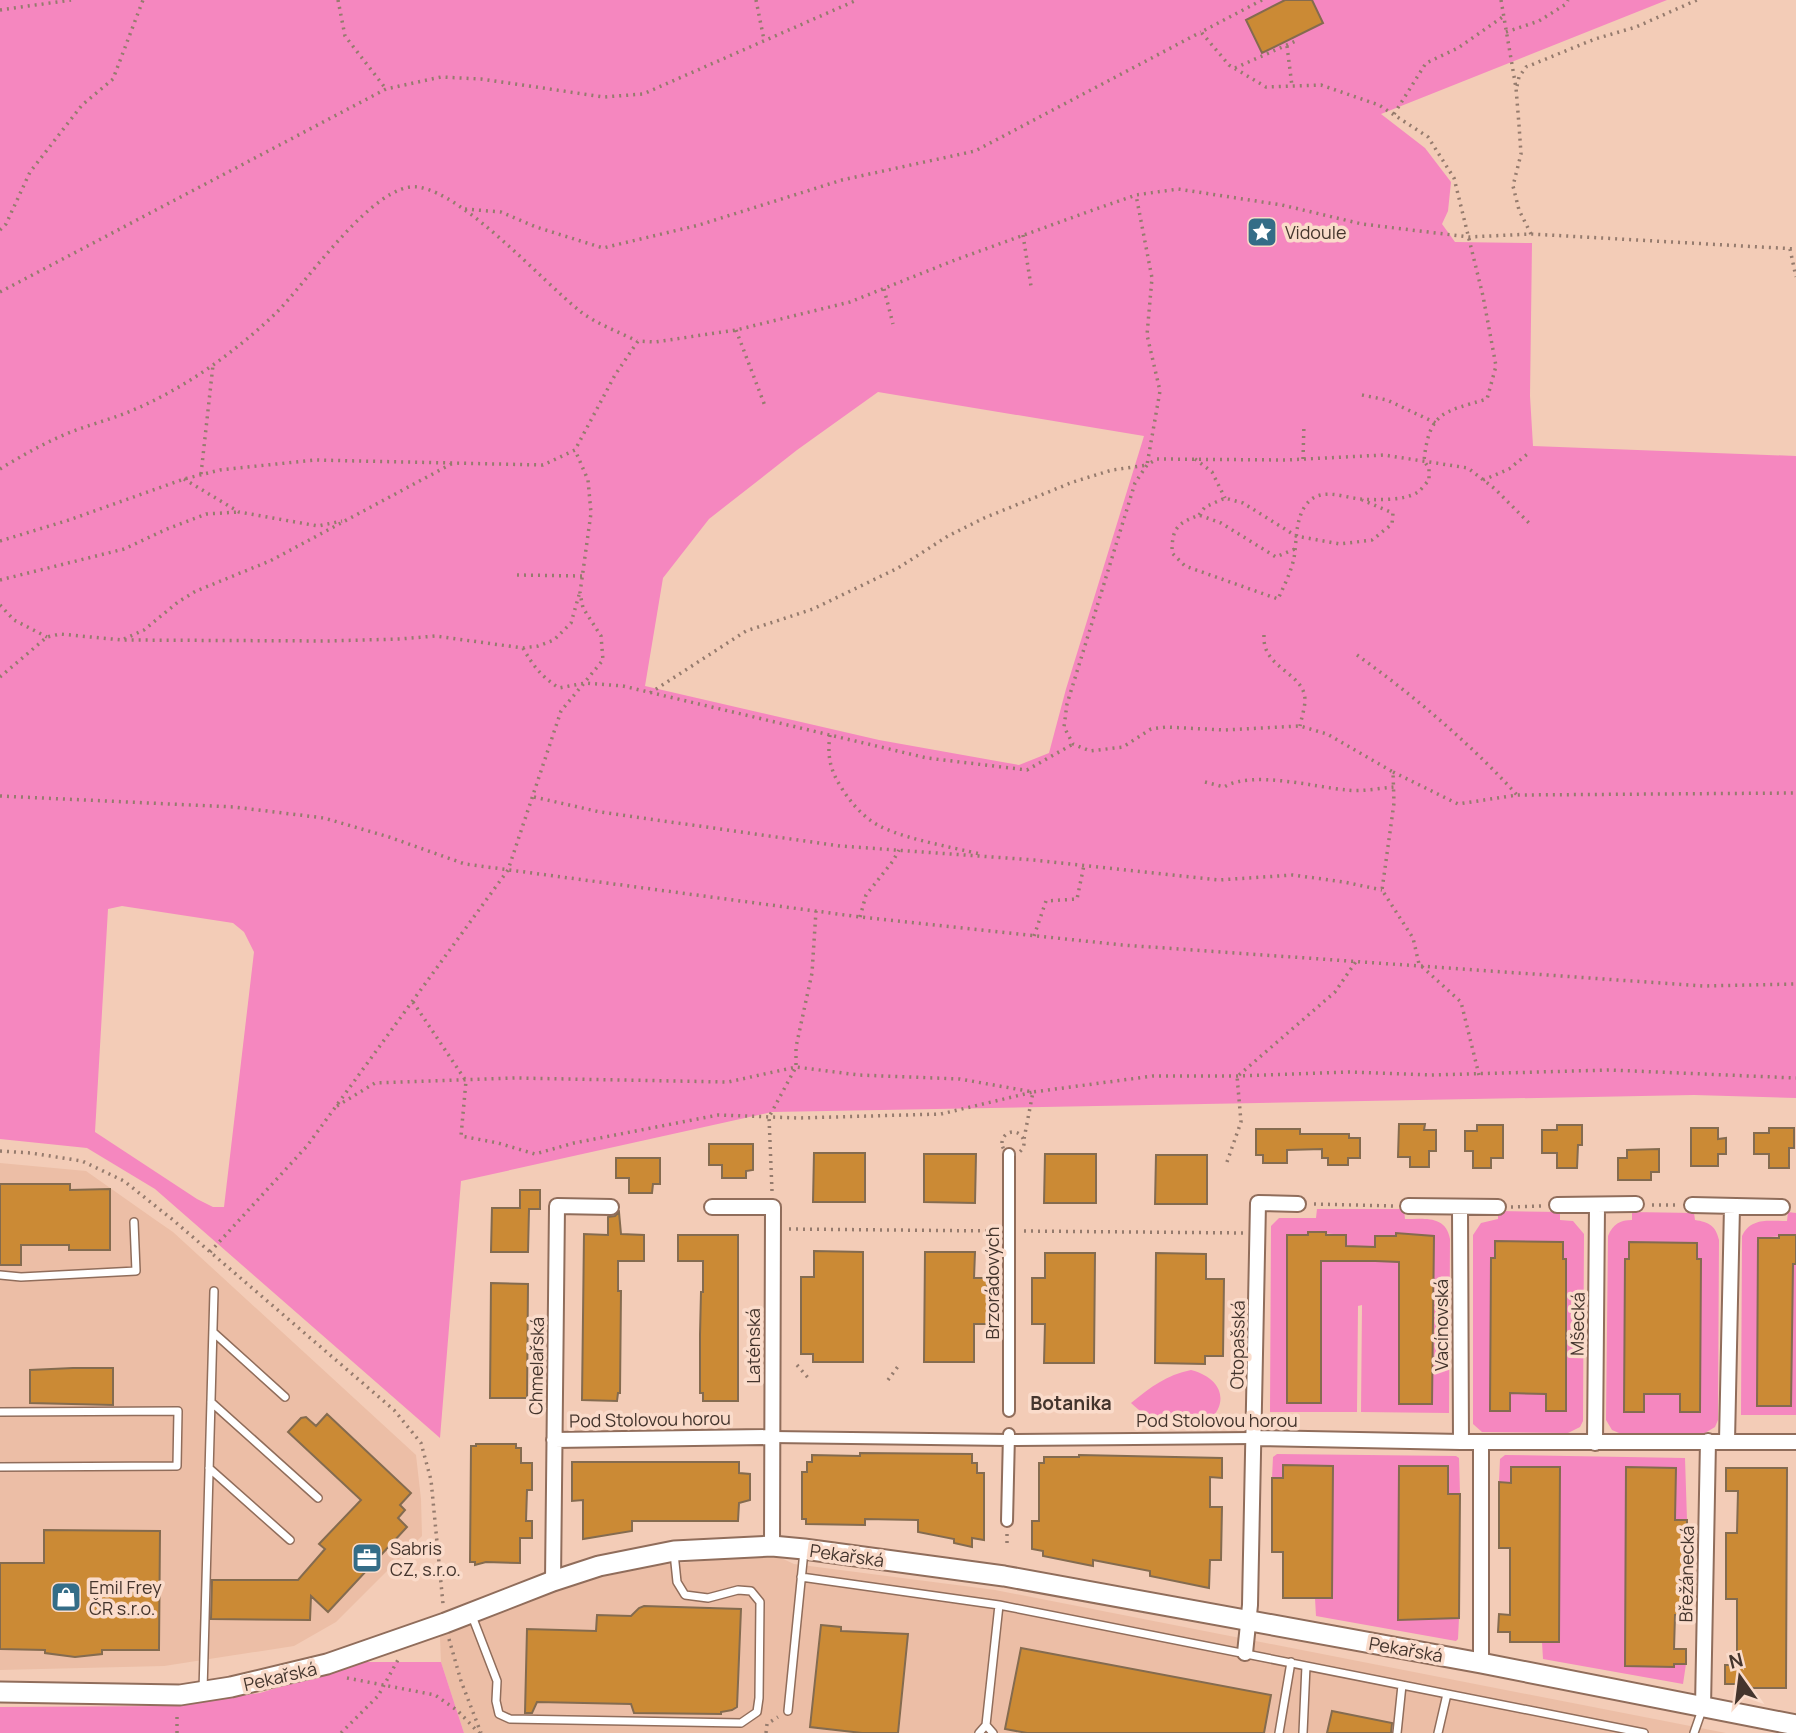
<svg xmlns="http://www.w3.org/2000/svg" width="1796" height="1733" viewBox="0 0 1796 1733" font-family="Manrope,sans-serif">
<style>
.built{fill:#ecbea6}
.green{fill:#f587bf;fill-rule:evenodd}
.building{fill:#cb8a35;stroke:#846b4f;stroke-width:2}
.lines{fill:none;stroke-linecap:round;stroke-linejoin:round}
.service-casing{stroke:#906d5b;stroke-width:10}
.pedestrian-casing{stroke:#906d5b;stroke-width:14}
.minor-casing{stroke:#906d5b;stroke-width:18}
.tertiary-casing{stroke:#906d5b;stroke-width:23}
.path{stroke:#957b6d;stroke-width:3.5;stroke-dasharray:2 5;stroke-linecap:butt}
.service{stroke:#fff;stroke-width:7}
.pedestrian{stroke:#fff;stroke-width:10}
.minor{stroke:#fff;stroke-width:14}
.tertiary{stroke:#fff;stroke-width:19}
.labels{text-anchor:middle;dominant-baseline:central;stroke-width:7;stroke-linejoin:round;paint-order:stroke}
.poi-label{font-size:18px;fill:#44352d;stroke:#fadbca;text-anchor:start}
.street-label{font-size:18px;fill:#44352d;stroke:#fadbca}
.neighbourhood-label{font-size:19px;font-weight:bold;fill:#44352d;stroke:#fadbca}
</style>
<rect width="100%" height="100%" fill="#f3ccb7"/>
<path class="built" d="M 0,1163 L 86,1171 L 157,1221 L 173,1232 L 416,1455 L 421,1499 L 422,1536 L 336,1622 L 294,1646 L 164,1666 L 0,1670 Z
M 734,1558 L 781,1558 L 794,1564 L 995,1590 L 1726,1733 L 464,1733 L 441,1662 L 440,1637 L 479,1617 L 590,1580 L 651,1566 Z"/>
<path class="green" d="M 0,0 L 1285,0 L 1246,20 L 1263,53 L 1323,23 L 1312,0 L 1667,0 L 1381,114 L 1425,148 L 1451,182 L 1448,211 L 1442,224 L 1455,242 L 1532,243 L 1530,396 L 1533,446 L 1796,456 L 1796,1098 L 1694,1095 L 772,1112 L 461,1181 L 440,1438 L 155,1189 L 87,1148 L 0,1139 ZM 878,392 L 1144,436 L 1066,689 L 1049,753 L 1019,765 L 879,740 L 645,686 L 663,578 L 709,519 L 797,450 ZM 122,906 L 233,923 L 244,932 L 254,952 L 224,1207 L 213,1207 L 197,1199 L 95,1132 L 108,909 Z
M 1317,1209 L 1404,1209 L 1405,1219 C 1424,1219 1446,1215 1450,1239 L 1449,1413 L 1361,1412 L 1362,1305 L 1358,1306 L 1357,1412 L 1270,1412 L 1271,1226 L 1279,1218 L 1316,1218 ZM 1308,1232 L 1346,1235 L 1346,1261 L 1287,1261 L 1287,1235 L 1308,1235 ZM 1396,1233 L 1433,1236 L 1433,1262 L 1370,1261 L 1370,1248 L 1375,1247 L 1375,1236 L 1396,1236 ZM 1321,1288 L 1320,1403 L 1287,1403 L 1286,1309 ZM 1399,1288 L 1434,1310 L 1432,1404 L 1399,1404 Z
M 1498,1211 L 1560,1212 L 1560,1220 L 1573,1221 L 1584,1234 L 1583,1421 L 1580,1427 L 1568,1433 L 1482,1432 L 1473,1424 L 1473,1235 L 1481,1223 L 1498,1219 Z
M 1632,1212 L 1694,1213 L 1695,1220 C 1709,1222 1716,1226 1719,1240 L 1718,1420 L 1715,1427 L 1705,1433 L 1619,1433 L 1612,1430 L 1606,1420 L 1608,1236 C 1613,1224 1620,1220 1632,1220 Z
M 1788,1212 L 1796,1213 L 1796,1235 L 1758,1238 L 1758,1263 L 1796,1264 L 1796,1415 L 1741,1415 L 1742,1236 C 1751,1217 1769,1221 1787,1221 ZM 1792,1290 L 1791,1406 L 1758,1406 L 1757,1312 Z
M 1191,1370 C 1258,1388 1199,1468 1131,1403 C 1151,1387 1166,1375 1191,1370 Z
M 1277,1454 L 1456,1456 L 1459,1458 L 1460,1494 L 1447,1493 L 1448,1466 L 1399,1466 L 1398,1476 L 1398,1620 L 1459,1618 L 1458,1639 L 1456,1641 L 1316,1616 L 1315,1598 L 1332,1598 L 1333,1466 L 1284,1465 L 1283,1478 L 1272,1478 L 1273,1457 Z
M 1505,1455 L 1685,1458 L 1687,1520 L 1674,1519 L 1675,1468 L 1626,1468 L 1625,1666 L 1674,1667 L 1674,1664 L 1686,1664 L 1683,1684 L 1543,1659 L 1542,1642 L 1559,1641 L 1560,1468 L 1511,1467 L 1511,1483 L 1499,1482 L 1500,1459 Z
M 360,1662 L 441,1662 L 464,1733 L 0,1733 L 0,1707 L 166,1706 L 260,1693 Z"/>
<path class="building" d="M 1285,0 L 1312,0 L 1323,23 L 1262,53 L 1246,20 Z
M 1399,1124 L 1425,1124 L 1424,1130 L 1436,1130 L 1436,1151 L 1429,1151 L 1429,1167 L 1410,1167 L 1410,1157 L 1398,1157 Z
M 1477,1125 L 1503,1125 L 1503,1158 L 1491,1158 L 1491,1168 L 1473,1168 L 1473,1151 L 1465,1151 L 1465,1131 L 1477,1131 Z
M 1557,1125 L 1582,1125 L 1582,1145 L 1578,1145 L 1577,1168 L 1557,1168 L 1557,1153 L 1542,1153 L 1542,1130 L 1557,1130 Z
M 1691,1128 L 1718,1128 L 1718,1139 L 1726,1138 L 1726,1154 L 1718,1154 L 1718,1166 L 1691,1166 Z
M 1769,1128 L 1794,1128 L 1794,1148 L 1789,1148 L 1789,1168 L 1769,1168 L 1769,1154 L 1754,1154 L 1754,1133 L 1769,1133 Z
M 1256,1129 L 1300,1129 L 1300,1134 L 1349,1134 L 1349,1138 L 1360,1138 L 1360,1158 L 1348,1158 L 1348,1165 L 1328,1165 L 1328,1158 L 1322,1158 L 1322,1149 L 1287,1150 L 1287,1163 L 1263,1163 L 1263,1155 L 1256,1155 Z
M 709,1144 L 753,1144 L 753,1170 L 746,1171 L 746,1178 L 722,1178 L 722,1165 L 709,1165 Z
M 1659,1149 L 1659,1172 L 1651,1172 L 1651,1180 L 1618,1180 L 1618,1158 L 1627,1158 L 1627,1150 Z
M 814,1153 L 865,1153 L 865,1202 L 813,1202 Z
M 924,1154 L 976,1154 L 975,1203 L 924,1202 Z
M 1045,1154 L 1096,1154 L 1096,1203 L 1044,1203 Z
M 1156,1155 L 1207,1155 L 1207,1204 L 1155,1204 Z
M 616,1158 L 660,1158 L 660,1184 L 653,1184 L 652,1193 L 629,1193 L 629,1178 L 616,1178 Z
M 0,1184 L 70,1184 L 70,1190 L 110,1189 L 110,1250 L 69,1250 L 69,1245 L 21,1245 L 21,1265 L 0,1265 Z
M 520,1190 L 540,1190 L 540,1209 L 529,1209 L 528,1252 L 491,1252 L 492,1208 L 520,1208 Z
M 619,1212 L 621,1234 L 644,1235 L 644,1261 L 618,1261 L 618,1291 L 621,1291 L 620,1393 L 618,1393 L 617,1401 L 582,1400 L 584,1234 L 608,1235 L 608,1217 L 615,1216 Z
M 1308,1232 L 1326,1232 L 1326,1235 L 1346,1235 L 1346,1246 L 1375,1247 L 1375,1236 L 1396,1236 L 1396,1233 L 1434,1236 L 1432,1404 L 1399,1404 L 1399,1262 L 1375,1261 L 1321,1261 L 1321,1403 L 1287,1403 L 1287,1235 L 1308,1235 Z
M 678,1235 L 738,1235 L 738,1401 L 703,1401 L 703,1393 L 700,1393 L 700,1335 L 701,1292 L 703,1292 L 703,1261 L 678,1261 Z
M 1779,1235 L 1796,1235 L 1796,1264 L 1793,1264 L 1791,1406 L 1757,1406 L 1758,1238 L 1779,1238 Z
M 1495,1241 L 1563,1242 L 1563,1259 L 1566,1259 L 1566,1411 L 1546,1411 L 1546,1394 L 1510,1393 L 1510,1411 L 1490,1411 L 1491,1258 L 1495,1258 Z
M 1629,1242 L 1697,1243 L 1697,1259 L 1701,1259 L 1700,1412 L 1680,1412 L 1680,1394 L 1644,1394 L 1644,1412 L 1624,1412 L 1625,1259 L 1629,1259 Z
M 814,1251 L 863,1252 L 863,1362 L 813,1362 L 813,1354 L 801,1354 L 801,1277 L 814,1277 Z
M 925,1252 L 975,1252 L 974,1278 L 987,1278 L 987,1324 L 974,1324 L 974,1362 L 924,1362 Z
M 1045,1253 L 1095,1253 L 1094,1363 L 1044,1363 L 1045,1324 L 1032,1324 L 1032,1278 L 1045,1278 Z
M 1156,1253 L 1206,1254 L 1206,1279 L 1224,1279 L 1223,1356 L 1205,1356 L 1205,1364 L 1155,1363 Z
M 491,1283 L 528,1284 L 527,1398 L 490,1398 Z
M 73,1368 L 113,1368 L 113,1405 L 30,1403 L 30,1370 Z
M 327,1414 L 411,1493 L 400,1505 L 405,1510 L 398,1518 L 407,1527 L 328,1612 L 311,1596 L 310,1620 L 211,1619 L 212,1580 L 298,1580 L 325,1549 L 319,1544 L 361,1500 L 288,1432 L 301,1418 L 306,1417 L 316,1426 Z
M 476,1444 L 516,1444 L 516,1448 L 521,1448 L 521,1463 L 532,1463 L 532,1490 L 527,1490 L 526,1521 L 532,1521 L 532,1538 L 520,1538 L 520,1563 L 486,1562 L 475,1565 L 475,1562 L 470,1562 L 471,1446 L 476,1446 Z
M 860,1453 L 972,1454 L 972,1463 L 977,1463 L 977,1473 L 984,1473 L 984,1540 L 972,1538 L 972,1547 L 954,1543 L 954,1539 L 918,1532 L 918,1520 L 865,1519 L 865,1525 L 806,1524 L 806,1519 L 802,1519 L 802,1472 L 807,1472 L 807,1462 L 812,1462 L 812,1455 L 860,1456 Z
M 1079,1455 L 1222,1458 L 1222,1478 L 1210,1477 L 1210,1507 L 1222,1507 L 1221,1560 L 1210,1560 L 1209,1588 L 1150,1576 L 1150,1571 L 1093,1560 L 1093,1566 L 1043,1556 L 1043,1551 L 1032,1549 L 1032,1521 L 1039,1521 L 1039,1463 L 1044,1463 L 1044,1457 L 1079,1457 Z
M 572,1462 L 739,1462 L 739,1473 L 750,1474 L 750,1500 L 739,1503 L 738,1521 L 632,1521 L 632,1531 L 583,1539 L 583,1500 L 572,1501 Z
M 1283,1465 L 1333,1466 L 1332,1598 L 1283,1598 L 1283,1552 L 1272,1552 L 1272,1478 L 1283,1478 Z
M 1399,1466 L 1448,1466 L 1448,1494 L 1460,1494 L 1459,1618 L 1398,1620 Z
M 1511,1467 L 1560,1467 L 1559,1642 L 1510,1642 L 1510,1632 L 1498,1632 L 1499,1614 L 1510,1615 L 1510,1548 L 1499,1548 L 1499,1482 L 1511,1483 Z
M 1626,1467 L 1676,1468 L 1675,1520 L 1687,1520 L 1686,1615 L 1675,1615 L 1674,1649 L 1686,1649 L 1686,1664 L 1674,1664 L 1674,1667 L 1625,1666 Z
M 1726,1468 L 1787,1468 L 1786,1688 L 1736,1688 L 1737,1684 L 1725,1684 L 1725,1665 L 1737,1665 L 1737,1599 L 1726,1599 L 1726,1533 L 1737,1533 L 1738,1491 L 1726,1491 Z
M 44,1530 L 160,1531 L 159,1650 L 102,1650 L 102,1654 L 75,1657 L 45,1653 L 45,1650 L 0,1649 L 0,1563 L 44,1563 Z
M 644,1606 L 741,1609 L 737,1707 L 732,1710 L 721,1712 L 721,1714 L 634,1713 L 631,1704 L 537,1702 L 532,1713 L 525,1713 L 527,1629 L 596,1631 L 597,1615 L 631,1616 L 639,1608 Z
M 821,1625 L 841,1627 L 841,1631 L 908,1634 L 898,1733 L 862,1733 L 810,1727 Z
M 1021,1648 L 1271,1695 L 1264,1733 L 1027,1733 L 1005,1729 Z
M 1332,1711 L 1392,1723 L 1391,1733 L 1327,1733 Z"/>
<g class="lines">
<g class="service-casing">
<path id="service" d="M 0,1275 L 21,1277 L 136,1271 L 134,1222
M 213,1332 L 285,1397
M 211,1402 L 318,1498
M 0,1412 L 178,1411 L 177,1466 L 0,1467
M 209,1468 L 290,1540
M 801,1577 L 999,1605 L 1644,1733
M 472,1616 L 497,1681 L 496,1701 L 499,1714 L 510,1719 L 741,1723 L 757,1712 L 759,1698 L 760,1602 L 751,1591 L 738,1590 L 708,1598 L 685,1595 L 677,1582 L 674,1553
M 203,1691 L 214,1291
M 788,1711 L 804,1551
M 986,1725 L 993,1733
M 979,1733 L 986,1725 L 999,1605
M 1279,1733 L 1291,1662
M 1303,1733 L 1306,1666
M 1397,1733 L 1402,1685
M 1438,1733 L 1447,1694
M 1694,1733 L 1703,1707"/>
</g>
<g class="pedestrian-casing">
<path id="pedestrian" d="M 1009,1154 L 1009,1411
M 772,1437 L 1009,1440 L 1254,1438
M 1007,1521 L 1009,1434"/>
</g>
<g class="minor-casing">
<path id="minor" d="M 1557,1205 L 1636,1204
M 1692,1205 L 1782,1207
M 1408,1206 L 1498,1207
M 712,1207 L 773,1207 L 772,1546
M 1460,1207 L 1461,1442
M 1254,1438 L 1461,1442 L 1796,1442
M 554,1440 L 772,1437
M 1727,1441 L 1732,1206
M 1481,1442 L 1481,1663
M 1595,1443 L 1597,1206
M 553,1581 L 557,1206 L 611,1207
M 1245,1653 L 1250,1605 L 1258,1203 L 1298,1204
M 1703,1707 L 1708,1441"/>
</g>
<g class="tertiary-casing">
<path id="tertiary" d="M 0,1692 L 180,1695 L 231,1687 L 327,1664 L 445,1623 L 553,1581 L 599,1566 L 674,1551 L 772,1546 L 804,1549 L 1004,1576 L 1481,1663 L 1796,1725"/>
</g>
<path class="path" d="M 338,0 L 345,36 L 386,89
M 756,0 L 764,40
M 1262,0 L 1201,32 L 1229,65 L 1266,87 L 1321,85 L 1379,105 L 1428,137 L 1454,178 L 1483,296 L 1496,366 L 1487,399 C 1444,412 1429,411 1424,461 L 1429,468 L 1429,480 C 1426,483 1422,489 1418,492 C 1405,501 1375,500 1360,499 C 1341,497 1319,486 1305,506 C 1295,522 1297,540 1294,558 C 1291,572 1284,586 1278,599 L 1185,566 L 1172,553 C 1172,529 1176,524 1199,515 L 1221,523 L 1276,557 L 1295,549
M 1501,0 L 1516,88 L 1519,125 L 1521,154 L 1513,186 L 1519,210 L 1531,234
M 0,10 L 71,0
M 1506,32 L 1539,21 L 1566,4 L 1568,0
M 1287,46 L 1292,86
M 1235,68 L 1298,40
M 1517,86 L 1519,77 L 1526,67 L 1595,39 L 1636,27 L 1697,0
M 1394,114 L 1426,63 L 1458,48 L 1504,16
M 465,209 L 501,212 L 536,227 L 603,248 L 699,225 L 842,180 L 975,151 L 1201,32
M 0,230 L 6,224 L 30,172 L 82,105 L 113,79 L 143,0
M 1023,235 L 1031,286
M 1790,249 L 1796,277
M 884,289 L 893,324
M 0,292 L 386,89 L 441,77 L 481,79 L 604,97 L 643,94 L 857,0
M 736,330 L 765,406
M 1362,395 L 1387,400 L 1436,423
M 1195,459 L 1212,472 L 1225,498
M 1303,459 L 1304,424
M 0,469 C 23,455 46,442 71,432 C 89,425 108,420 126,413 C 181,391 233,354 275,314 C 306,284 374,181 418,187 C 465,194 541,280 581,312 C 597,324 619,332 637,341
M 201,474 L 213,365
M 184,479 L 239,512 L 318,526 L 342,521
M 1483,480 L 1509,469 L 1530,452
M 1199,515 L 1205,507 L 1225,498 L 1243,503 L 1296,536 L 1340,544 L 1372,540 L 1392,524 L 1393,513 L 1362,500
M 0,541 L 69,520 L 184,479 L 220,470 L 314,460 L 543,465 L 575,450 L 615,375 L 638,341 L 655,342 L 736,330 L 850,302 L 955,260 L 1093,210 L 1136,195 L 1178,189 L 1282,205 L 1362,224 L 1469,237 L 1531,234 L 1796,249
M 517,575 L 582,576
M 0,580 L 124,549 L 167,529 L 206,514 L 239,512
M 0,605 L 14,620 L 47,637
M 1264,635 C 1262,666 1296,670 1304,693 C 1307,703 1302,715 1300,726
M 124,639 L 144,630 L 178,602 L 196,591 L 270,561 L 455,462
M 523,648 C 533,666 542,677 559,688 L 585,683 L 623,686 L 927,758 L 1027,770 L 1073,744
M 1357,655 C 1413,695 1471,744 1517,795
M 0,677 L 47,637 L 60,634 L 122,640 L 328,641 L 400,639 L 435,636 L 523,648 L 538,646 L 554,640 L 571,623 L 579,595
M 650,693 L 746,631 L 813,609 L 898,568 L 948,536 L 984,518 L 1073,482 L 1112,470 L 1147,465 L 1160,391 L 1147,335 L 1152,278 L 1136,195
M 830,735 C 827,755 830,770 841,787 C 849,800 858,811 870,820 C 891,837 952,847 980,854
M 1393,772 L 1458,804 L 1517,795 L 1796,793
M 1205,782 L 1224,787 C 1252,770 1314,787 1347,790 C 1362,792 1380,788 1395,787
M 0,796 L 234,807 L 324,818 L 389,837 L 465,864 L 860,917 L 1122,945 L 1703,986 L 1796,984
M 534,797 L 600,812 L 840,846 L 1034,860 L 1218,880 L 1293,875 L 1344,882 L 1382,890
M 860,917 L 866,895 L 893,861 L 899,850
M 1034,936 L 1046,901 L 1077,899 L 1084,865
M 413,1002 L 466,1081 L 461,1136 L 498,1143 L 535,1154 L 574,1143 L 718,1115 L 798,1118 L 941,1114 L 1033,1092 L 1024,1139
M 1239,1075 L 1335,992 L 1357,960
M 1479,1075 L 1461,1002 L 1419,964 L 1413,938 L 1382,890 L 1394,803 L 1393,772 L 1327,734 L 1300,726 L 1224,730 L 1166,727 L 1151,729 L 1123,747 L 1090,751 L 1073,744 L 1064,727 L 1067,704 L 1135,483 L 1147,465 L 1157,459 L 1286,460 L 1384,455 L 1468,468 L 1495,489 L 1530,524
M 337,1106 L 375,1083 L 515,1078 L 728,1082 L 796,1067 L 859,1075 L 960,1079 L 1033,1092 L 1153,1076 L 1237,1076 L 1348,1072 L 1431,1075 L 1610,1070 L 1796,1078
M1002 1143a11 11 0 1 1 22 0a11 11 0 1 1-22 0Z
M 0,1151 L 31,1153 L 82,1161 L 124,1181 L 173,1220 L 394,1410 L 421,1443 L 431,1480 L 443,1604
M 1227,1162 L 1241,1122 L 1237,1076
M 772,1191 L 769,1117 L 796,1067 L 796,1047 L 812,973 L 816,911
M 1314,1204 L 1394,1206
M 1652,1205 L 1676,1205
M 1511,1207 L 1542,1206
M 789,1229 L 995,1231
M 1024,1231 L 1243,1233
M 210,1252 L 307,1146 L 508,870 L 561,711 L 603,660 L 601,636 L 583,608 L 580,593 L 591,513 L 588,480 L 575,450
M 797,1365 L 810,1380
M 888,1380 L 899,1365
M 1007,1534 L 1007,1546
M 449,1639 L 461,1681 L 481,1733
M 347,1678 L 435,1695 L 458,1711 L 479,1733
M 177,1733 L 177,1714
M 341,1733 L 378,1696 L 399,1658
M 766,1733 L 767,1724 L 778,1717"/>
<use href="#service" class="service"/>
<use href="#pedestrian" class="pedestrian"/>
<use href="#minor" class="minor"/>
<use href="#tertiary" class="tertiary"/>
</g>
<defs>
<g id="sight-square" transform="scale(1.575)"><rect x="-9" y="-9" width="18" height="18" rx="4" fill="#346d87" stroke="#fadbca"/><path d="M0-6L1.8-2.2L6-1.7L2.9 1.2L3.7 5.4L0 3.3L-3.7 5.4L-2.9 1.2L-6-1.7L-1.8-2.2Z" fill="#fff"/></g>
<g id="office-square" transform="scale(1.575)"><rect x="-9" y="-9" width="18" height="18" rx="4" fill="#346d87" stroke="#fadbca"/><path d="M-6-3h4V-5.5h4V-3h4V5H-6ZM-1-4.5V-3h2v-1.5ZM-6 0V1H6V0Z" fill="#fff"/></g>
<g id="shop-square" transform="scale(1.575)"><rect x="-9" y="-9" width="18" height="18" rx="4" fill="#346d87" stroke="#fadbca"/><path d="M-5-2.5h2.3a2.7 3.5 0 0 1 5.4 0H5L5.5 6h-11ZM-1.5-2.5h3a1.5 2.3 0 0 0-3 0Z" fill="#fff"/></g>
</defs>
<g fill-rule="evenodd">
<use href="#sight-square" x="1262" y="232"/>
<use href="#office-square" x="367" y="1558"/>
<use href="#shop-square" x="66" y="1597"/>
</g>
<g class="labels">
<g class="poi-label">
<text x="1285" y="232">Vidoule</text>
<text x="390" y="1548">Sabris<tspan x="390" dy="21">CZ, s.r.o.</tspan></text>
<text x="89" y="1587">Emil Frey<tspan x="89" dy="21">ČR s.r.o.</tspan></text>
</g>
<g class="street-label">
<text transform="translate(992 1283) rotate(-90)">Brzorádových</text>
<text transform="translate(1577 1324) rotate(-89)">Mšecká</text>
<text transform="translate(1441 1325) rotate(-90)">Vacínovská</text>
<text transform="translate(1237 1345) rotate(-89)">Otopašská</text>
<text transform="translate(753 1346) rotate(-90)">Laténská</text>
<text transform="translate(536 1366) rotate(-89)">Chmelařská</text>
<text transform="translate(650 1419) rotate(-1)">Pod Stolovou horou</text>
<text x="1217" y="1420">Pod Stolovou horou</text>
<text transform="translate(847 1555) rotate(8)">Pekařská</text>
<text transform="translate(1686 1574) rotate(-89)">Břežánecká</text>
<text transform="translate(1406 1649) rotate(10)">Pekařská</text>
<text transform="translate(280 1676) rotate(-13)">Pekařská</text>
</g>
<g class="neighbourhood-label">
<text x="1071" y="1403">Botanika</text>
</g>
</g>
<g transform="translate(1740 1677) rotate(346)" stroke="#fadbca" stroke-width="5" paint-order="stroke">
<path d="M0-5L12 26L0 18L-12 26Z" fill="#44352d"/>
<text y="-10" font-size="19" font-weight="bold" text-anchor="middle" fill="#44352d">N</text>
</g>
</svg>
